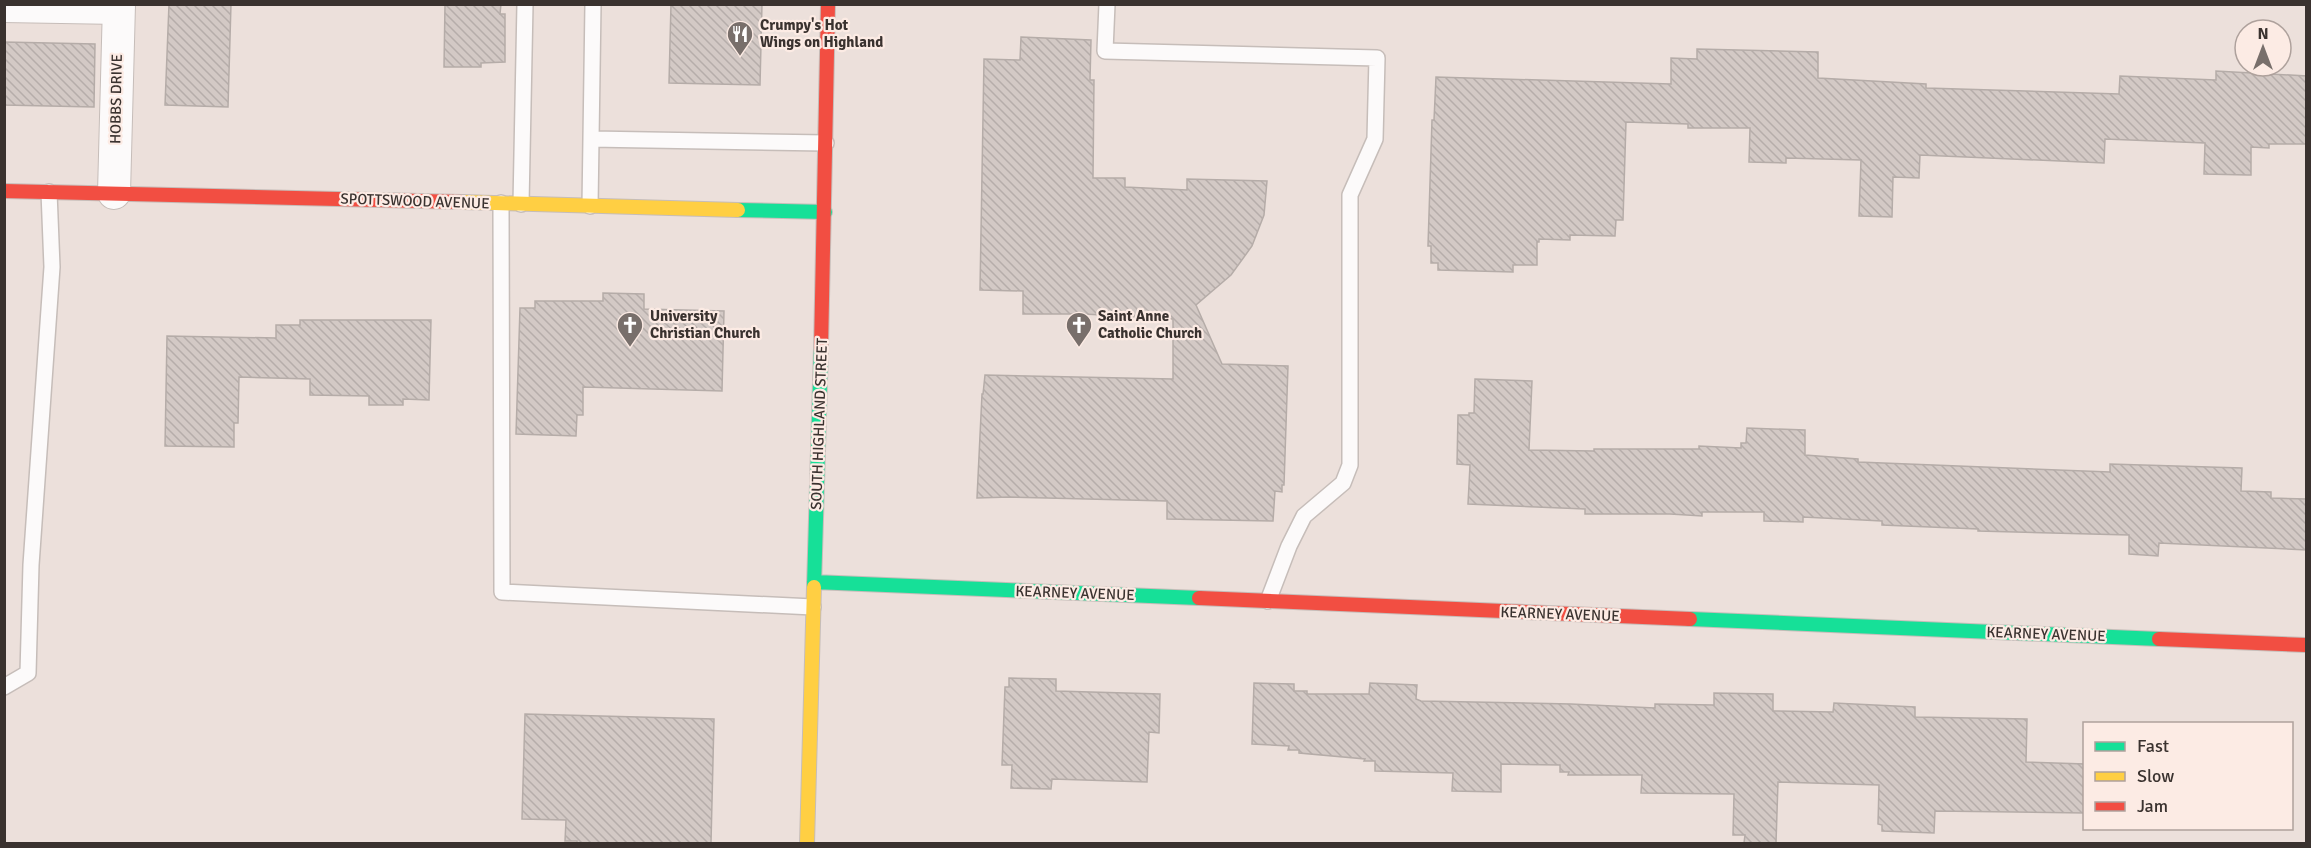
<svg xmlns="http://www.w3.org/2000/svg" width="2311" height="848" viewBox="0 0 2311 848" font-family="Signika,sans-serif">
<style>
.building{fill:url(#building-back-hatch);stroke:#b5aca8;stroke-width:1.5}
.lines{fill:none;stroke-linecap:round;stroke-linejoin:round}
.lane-casing{stroke:#c6bdb9;stroke-width:18}
.street-casing{stroke:#c6bdb9;stroke-width:34}
.fast-casing{stroke:#c6bdb9;stroke-width:16}
.slow-casing{stroke:#c6bdb9;stroke-width:16}
.jam-casing{stroke:#c6bdb9;stroke-width:16}
.lane{stroke:#fcfafa;stroke-width:15}
.street{stroke:#fcfafa;stroke-width:32}
.fast{stroke:#16e098;stroke-width:14}
.slow{stroke:#ffcf43;stroke-width:14}
.jam{stroke:#f24e42;stroke-width:14}
.labels{text-anchor:middle;dominant-baseline:central;stroke-width:4.5;stroke-linejoin:round;paint-order:stroke}
.poi-label{font-size:15px;font-weight:bold;fill:#3a322f;stroke:#fcebe4;text-anchor:start}
.street-label{font-size:15px;fill:#3a322f;stroke:#fcebe4}
</style>
<defs>
<pattern id="building-back-hatch" width="6" height="6" patternUnits="userSpaceOnUse" patternTransform="scale(1.5)"><rect width="6" height="6" fill="#d3c9c5"/><path d="M-1 5l2 2M0 0l6 6M5-1l2 2" fill="none" stroke="#b6adaa"/></pattern>
</defs>
<rect width="100%" height="100%" fill="#ece0db"/>
<path class="building" d="M 169,4 L 231,4 L 228,107 L 165,105 Z
M 445,4 L 501,4 L 500,14 L 505,14 L 505,62 L 481,63 L 481,67 L 444,67 Z
M 671,4 L 762,4 L 760,85 L 669,83 Z
M 1021,37 L 1091,40 L 1090,80 L 1094,80 L 1093,178 L 1125,178 L 1125,187 L 1187,190 L 1187,179 L 1267,181 L 1264,215 L 1252,246 L 1231,275 L 1196,305 L 1222,364 L 1288,366 L 1284,485 L 1282,485 L 1282,492 L 1275,491 L 1273,521 L 1167,519 L 1167,501 L 1010,497 L 977,498 L 982,394 L 983,394 L 985,375 L 1173,379 L 1173,319 L 1084,314 L 1023,314 L 1023,291 L 980,290 L 984,59 L 1020,60 Z
M 4,42 L 95,44 L 94,107 L 4,105 Z
M 1697,49 L 1818,52 L 1818,78 L 1926,84 L 1926,88 L 2119,94 L 2120,76 L 2216,80 L 2216,71 L 2307,76 L 2307,144 L 2269,144 L 2269,148 L 2251,147 L 2251,175 L 2248,175 L 2204,174 L 2205,143 L 2105,139 L 2104,163 L 1920,155 L 1919,178 L 1893,177 L 1892,217 L 1859,216 L 1861,160 L 1786,158 L 1786,163 L 1749,162 L 1750,128 L 1688,128 L 1688,124 L 1626,122 L 1623,220 L 1616,220 L 1615,236 L 1570,235 L 1570,240 L 1539,239 L 1539,242 L 1537,242 L 1537,265 L 1513,265 L 1513,272 L 1438,270 L 1438,263 L 1431,263 L 1431,246 L 1428,246 L 1432,120 L 1434,120 L 1436,77 L 1671,84 L 1671,58 L 1697,59 Z
M 603,293 L 644,294 L 644,309 L 724,311 L 722,391 L 583,387 L 583,415 L 577,415 L 576,436 L 516,434 L 520,308 L 535,308 L 535,301 L 603,301 Z
M 300,320 L 431,320 L 429,400 L 403,399 L 403,405 L 369,405 L 369,396 L 310,395 L 310,379 L 239,377 L 238,423 L 234,423 L 234,447 L 165,446 L 167,336 L 276,338 L 276,325 L 300,325 Z
M 1475,379 L 1532,381 L 1529,450 L 1594,451 L 1594,449 L 1699,449 L 1699,446 L 1741,448 L 1741,443 L 1746,443 L 1747,428 L 1805,430 L 1805,455 L 1858,459 L 1858,462 L 2110,472 L 2110,464 L 2242,468 L 2241,491 L 2271,492 L 2271,498 L 2307,499 L 2307,550 L 2159,543 L 2158,556 L 2129,554 L 2129,535 L 1978,531 L 1978,529 L 1882,525 L 1882,521 L 1803,517 L 1803,522 L 1764,521 L 1764,512 L 1702,512 L 1702,516 L 1670,514 L 1585,514 L 1585,509 L 1468,504 L 1470,465 L 1457,464 L 1458,415 L 1469,415 L 1469,413 L 1474,413 Z
M 1009,678 L 1056,679 L 1056,691 L 1160,694 L 1159,733 L 1149,732 L 1147,782 L 1052,779 L 1051,789 L 1011,788 L 1012,765 L 1002,765 L 1005,687 L 1009,687 Z
M 1254,683 L 1294,684 L 1294,691 L 1307,691 L 1307,694 L 1369,694 L 1370,683 L 1417,685 L 1416,699 L 1421,701 L 1571,704 L 1655,708 L 1655,704 L 1714,705 L 1714,693 L 1773,694 L 1773,711 L 1833,712 L 1834,703 L 1915,707 L 1915,717 L 2027,719 L 2026,762 L 2085,764 L 2085,813 L 1935,811 L 1934,833 L 1882,831 L 1882,825 L 1878,824 L 1879,785 L 1778,782 L 1776,843 L 1744,843 L 1745,835 L 1733,835 L 1734,794 L 1641,793 L 1642,775 L 1568,775 L 1569,772 L 1560,772 L 1560,765 L 1501,764 L 1501,792 L 1452,791 L 1453,773 L 1375,771 L 1375,761 L 1364,761 L 1365,759 L 1299,753 L 1299,750 L 1288,750 L 1289,746 L 1252,744 Z
M 525,714 L 714,719 L 711,843 L 577,843 L 577,841 L 565,841 L 566,820 L 522,819 Z"/>
<g class="lines">
<g class="lane-casing">
<path id="lane" d="M 1107,4 L 1105,51 L 1377,58 L 1375,139 L 1350,195 L 1350,465 L 1343,483 L 1304,516 L 1289,546 L 1268,601
M 591,139 L 826,143
M 501,203 L 502,592 L 813,607
M 521,204 L 525,4
M 590,206 L 593,4
M 4,687 L 28,673 L 31,565 L 52,267 L 49,192"/>
</g>
<g class="street-casing">
<path id="street" d="M 4,6 L 119,8
M 114,193 L 119,4"/>
</g>
<g class="fast-casing">
<path id="fast" d="M 738,210 L 825,212
M 814,582 L 1199,598
M 814,587 L 821,348
M 1690,619 L 2159,639"/>
</g>
<g class="slow-casing">
<path id="slow" d="M 462,202 L 738,210
M 807,844 L 814,587"/>
</g>
<g class="jam-casing">
<path id="jam" d="M 4,191 L 462,202
M 821,348 L 828,4
M 1199,598 L 1690,619
M 2159,639 L 2306,645"/>
</g>
<use href="#lane" class="lane"/>
<use href="#street" class="street"/>
<use href="#fast" class="fast"/>
<use href="#slow" class="slow"/>
<use href="#jam" class="jam"/>
</g>
<defs>
<g id="restaurant-pin" transform="scale(1.35)"><path d="M0 17L-7.5 6A9.5 9.5 0 1 1 7.5 6Z" fill="#786f6b" stroke="#fcebe4"/><path d="M-5-6h1v4h1v-4h1v4h1v-4h1v5L-1.5 .5V6h-2V.5L-5-1ZM5-6V6H3V1.5H1.5Q1.5-4 5-6Z" fill="#fff"/></g>
<g id="church-pin" transform="scale(1.35)"><path d="M0 17L-7.5 6A9.5 9.5 0 1 1 7.5 6Z" fill="#786f6b" stroke="#fcebe4"/><path d="M-1.2-6h2.4v3.5h3.3v2.4h-3.3V6h-2.4V-.1h-3.3v-2.4h3.3Z" fill="#fff"/></g>
</defs>
<g fill-rule="evenodd">
<use href="#restaurant-pin" x="740" y="34"/>
<use href="#church-pin" x="630" y="325"/>
<use href="#church-pin" x="1079" y="325"/>
</g>
<g class="labels">
<g class="poi-label">
<text x="760" y="25">Crumpy's Hot<tspan x="760" dy="17">Wings on Highland</tspan></text>
<text x="650" y="316">University<tspan x="650" dy="17">Christian Church</tspan></text>
<text x="1098" y="316">Saint Anne<tspan x="1098" dy="17">Catholic Church</tspan></text>
</g>
<g class="street-label">
<text transform="translate(116 99) rotate(-89)">HOBBS DRIVE</text>
<text transform="translate(415 201) rotate(2)">SPOTTSWOOD AVENUE</text>
<text transform="translate(819 424) rotate(-88)">SOUTH HIGHLAND STREET</text>
<text transform="translate(1075 593) rotate(2)">KEARNEY AVENUE</text>
<text transform="translate(1560 614) rotate(2)">KEARNEY AVENUE</text>
<text transform="translate(2046 634) rotate(2)">KEARNEY AVENUE</text>
</g>
</g>
<rect width="2311" height="848" fill="none" stroke="#3a322f" stroke-width="12"/>
<rect x="2083" y="722" width="210" height="108" fill="#fcebe4" stroke="#aea19c" stroke-width="1.5"/>
<rect x="2095" y="742" width="30" height="9" fill="#16e098" stroke="#aea19c" stroke-width="1.5"/>
<text x="2137" y="752" font-size="18" fill="#3a322f">Fast</text>
<rect x="2095" y="772" width="30" height="9" fill="#ffcf43" stroke="#aea19c" stroke-width="1.5"/>
<text x="2137" y="782" font-size="18" fill="#3a322f">Slow</text>
<rect x="2095" y="802" width="30" height="9" fill="#f24e42" stroke="#aea19c" stroke-width="1.5"/>
<text x="2137" y="812" font-size="18" fill="#3a322f">Jam</text>
<g transform="translate(2263 48)"><circle r="28" fill="#fcebe4" stroke="#aea19c" stroke-width="1.5"/>
<path d="M0-4.5L10 22L0 15L-10 22Z" fill="#786f6b"/>
<text y="-9" font-size="16" font-weight="bold" text-anchor="middle" fill="#3a322f">N</text>
</g>
</svg>
